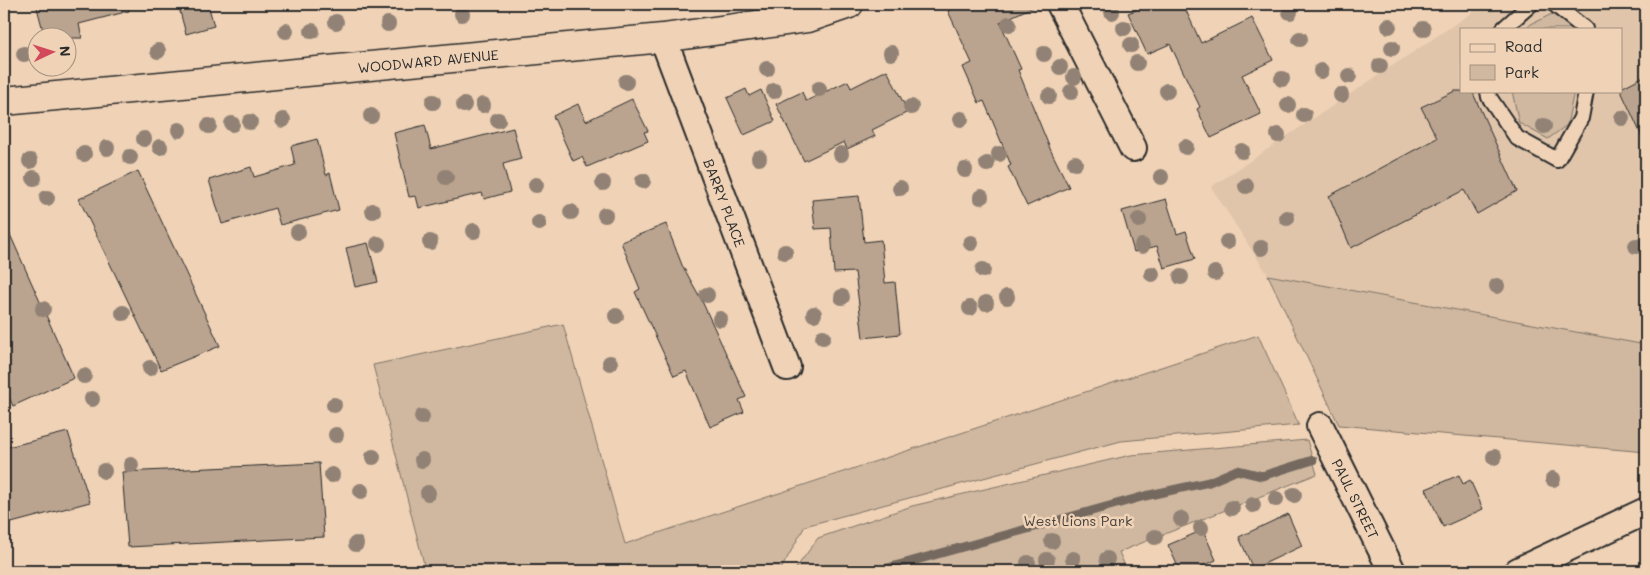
<svg xmlns="http://www.w3.org/2000/svg" width="1650" height="575" viewBox="0 0 1650 575" font-family="Mali,sans-serif">
<style>
.built{fill:#e0c5ab;fill-rule:evenodd}
.green{fill:#d0b8a0;stroke:#7e7266}
.lines{fill:none;stroke-linecap:round;stroke-linejoin:round}
.stream{stroke:#74695f;stroke-width:9}
.building{fill:#baa490;stroke:#2b2b2b}
.service-casing{stroke:#2b2b2b;stroke-width:18}
.minor-casing{stroke:#2b2b2b;stroke-width:30}
.tertiary-casing{stroke:#2b2b2b;stroke-width:31}
.service{stroke:#f0d3b7;stroke-width:14}
.minor{stroke:#f0d3b7;stroke-width:26}
.tertiary{stroke:#f0d3b7;stroke-width:28}
.tree{fill:#918274}
.labels{text-anchor:middle;dominant-baseline:central;stroke-width:5;stroke-linejoin:round;paint-order:stroke}
.street-label{font-size:14px;fill:#2b2b2b;stroke:#f0d3b7}
.park-label{font-size:14px;fill:#44403d;stroke:#f0d3b7}
</style>
<rect width="100%" height="100%" fill="#f0d3b7"/>
<filter id="ink" filterUnits="userSpaceOnUse"><feTurbulence type="fractalNoise" baseFrequency=".02" numOctaves="2"/><feDisplacementMap in="SourceGraphic" scale="10" xChannelSelector="R" yChannelSelector="G"/><feConvolveMatrix kernelMatrix="1 2 1 2 8 2 1 2 1" color-interpolation-filters="sRGB"/></filter>
<g filter="url(#ink)">
<path class="built" d="M 1485,4 L 1646,4 L 1646,345 L 1268,275 L 1211,187 ZM 1461,29 L 1621,29 L 1621,91 L 1461,91 Z"/>
<path class="green" d="M 1552,14 L 1573,29 L 1526,29 L 1531,24 Z
M 1512,91 L 1574,91 L 1567,125 L 1548,139 L 1519,123 Z
M 1268,275 L 1646,345 L 1646,452 L 1339,425 Z
M 563,324 L 625,544 L 1258,335 L 1299,425 L 1121,441 L 805,526 L 780,571 L 330,571 L 425,568 L 373,365 Z
M 1307,440 L 1317,474 L 1119,552 L 1127,571 L 794,571 L 818,538 L 912,506 L 1131,455 Z"/>
<g class="lines">
<path class="stream" d="M 877,571 L 1145,496 L 1209,482 L 1237,470 L 1262,476 L 1313,460"/>
</g>
<path class="building" d="M 36,4 L 128,4 L 129,11 L 79,24 L 82,38 L 45,38 Z
M 178,4 L 208,4 L 214,26 L 186,34 Z
M 964,4 L 1039,4 L 1000,22 L 1021,69 L 1018,70 L 1051,151 L 1069,187 L 1027,206 L 1008,167 L 1011,165 L 984,101 L 979,103 L 963,67 L 972,63 L 948,11 Z
M 1133,4 L 1183,4 L 1201,43 L 1252,18 L 1273,60 L 1242,75 L 1261,114 L 1211,138 L 1197,109 L 1200,107 L 1170,44 L 1147,54 L 1128,13 L 1136,10 Z
M 887,70 L 908,112 L 872,130 L 875,136 L 847,149 L 844,142 L 804,161 L 776,104 L 802,92 L 806,101 L 848,81 L 851,88 Z
M 1646,75 L 1646,145 L 1621,91 L 1621,88 Z
M 746,89 L 749,96 L 761,90 L 775,121 L 744,135 L 727,98 Z
M 1455,91 L 1472,91 L 1517,191 L 1477,214 L 1464,190 L 1351,248 L 1329,196 L 1437,138 L 1421,107 Z
M 632,99 L 648,131 L 644,132 L 648,141 L 587,167 L 582,157 L 573,161 L 553,116 L 578,104 L 586,121 Z
M 425,125 L 431,149 L 513,128 L 521,159 L 503,164 L 510,192 L 484,199 L 482,193 L 419,208 L 416,196 L 409,197 L 394,133 Z
M 317,139 L 326,175 L 330,173 L 339,210 L 280,225 L 275,208 L 222,224 L 209,180 L 251,167 L 254,177 L 295,165 L 291,146 Z
M 138,171 L 220,346 L 161,370 L 79,199 Z
M 859,196 L 864,242 L 881,240 L 885,283 L 895,282 L 900,334 L 863,338 L 855,272 L 834,273 L 831,228 L 815,229 L 812,200 Z
M 1166,199 L 1177,234 L 1186,231 L 1195,259 L 1164,268 L 1157,246 L 1134,252 L 1122,211 Z
M 4,221 L 74,378 L 13,406 L 4,386 Z
M 666,224 L 682,265 L 701,299 L 746,397 L 739,400 L 744,412 L 710,427 L 686,371 L 674,376 L 635,292 L 640,289 L 621,242 Z
M 368,243 L 378,282 L 355,287 L 346,248 Z
M 68,432 L 90,502 L 4,525 L 4,448 Z
M 319,463 L 324,537 L 128,547 L 122,472 Z
M 1459,475 L 1463,484 L 1470,480 L 1483,509 L 1443,527 L 1426,489 Z
M 1288,514 L 1302,546 L 1253,569 L 1239,537 Z
M 1203,530 L 1216,560 L 1192,571 L 1180,571 L 1168,545 Z"/>
<g class="lines">
<g class="service-casing">
<path id="service" d="M 1554,4 L 1585,29
M 1503,29 L 1531,4
M 1488,91 L 1489,97 L 1517,138 L 1557,160 L 1581,118 L 1586,91"/>
</g>
<g class="minor-casing">
<g id="minor">
<path d="M 1060,4 L 1133,148"/>
<path id="s1" d="M 663,38 L 787,367"/>
<path id="s2" d="M 1320,426 L 1392,571"/>
<path d="M 1518,571 L 1646,511"/>
</g>
</g>
<g class="tertiary-casing">
<g id="tertiary">
<path id="s3" d="M 4,101 L 663,38 L 808,18 L 849,4"/>
</g>
</g>
<use href="#service" class="service"/>
<use href="#minor" class="minor"/>
<use href="#tertiary" class="tertiary"/>
</g>
<g class="tree">
<circle cx="1112" cy="12" r="8"/>
<circle cx="1290" cy="12" r="8"/>
<circle cx="462" cy="14" r="8"/>
<circle cx="336" cy="22" r="8"/>
<circle cx="388" cy="24" r="8"/>
<circle cx="1009" cy="24" r="8"/>
<circle cx="1389" cy="26" r="8"/>
<circle cx="1124" cy="28" r="8"/>
<circle cx="1423" cy="29" r="8"/>
<circle cx="286" cy="31" r="8"/>
<circle cx="312" cy="31" r="8"/>
<circle cx="1300" cy="39" r="8"/>
<circle cx="1131" cy="45" r="8"/>
<circle cx="1392" cy="48" r="8"/>
<circle cx="158" cy="51" r="8"/>
<circle cx="891" cy="53" r="8"/>
<circle cx="24" cy="54" r="8"/>
<circle cx="1044" cy="54" r="8"/>
<circle cx="1137" cy="63" r="8"/>
<circle cx="1380" cy="66" r="8"/>
<circle cx="1060" cy="67" r="8"/>
<circle cx="767" cy="69" r="8"/>
<circle cx="1321" cy="71" r="8"/>
<circle cx="1349" cy="76" r="8"/>
<circle cx="1074" cy="77" r="8"/>
<circle cx="1282" cy="79" r="8"/>
<circle cx="626" cy="82" r="8"/>
<circle cx="819" cy="89" r="8"/>
<circle cx="774" cy="91" r="8"/>
<circle cx="1167" cy="91" r="8"/>
<circle cx="1071" cy="92" r="8"/>
<circle cx="1341" cy="95" r="8"/>
<circle cx="1049" cy="96" r="8"/>
<circle cx="433" cy="102" r="8"/>
<circle cx="464" cy="105" r="8"/>
<circle cx="483" cy="105" r="8"/>
<circle cx="1288" cy="105" r="8"/>
<circle cx="911" cy="107" r="8"/>
<circle cx="1304" cy="115" r="8"/>
<circle cx="371" cy="116" r="8"/>
<circle cx="1622" cy="118" r="8"/>
<circle cx="961" cy="119" r="8"/>
<circle cx="283" cy="120" r="8"/>
<circle cx="498" cy="120" r="8"/>
<circle cx="250" cy="122" r="8"/>
<circle cx="232" cy="124" r="8"/>
<circle cx="209" cy="126" r="8"/>
<circle cx="1544" cy="126" r="8"/>
<circle cx="179" cy="130" r="8"/>
<circle cx="1278" cy="135" r="8"/>
<circle cx="144" cy="139" r="8"/>
<circle cx="160" cy="147" r="8"/>
<circle cx="1186" cy="147" r="8"/>
<circle cx="107" cy="148" r="8"/>
<circle cx="1242" cy="151" r="8"/>
<circle cx="84" cy="154" r="8"/>
<circle cx="841" cy="154" r="8"/>
<circle cx="999" cy="154" r="8"/>
<circle cx="130" cy="157" r="8"/>
<circle cx="759" cy="158" r="8"/>
<circle cx="30" cy="161" r="8"/>
<circle cx="1075" cy="163" r="8"/>
<circle cx="987" cy="164" r="8"/>
<circle cx="965" cy="170" r="8"/>
<circle cx="446" cy="177" r="8"/>
<circle cx="1161" cy="177" r="8"/>
<circle cx="34" cy="178" r="8"/>
<circle cx="643" cy="181" r="8"/>
<circle cx="603" cy="183" r="8"/>
<circle cx="536" cy="185" r="8"/>
<circle cx="1246" cy="186" r="8"/>
<circle cx="900" cy="188" r="8"/>
<circle cx="981" cy="197" r="8"/>
<circle cx="47" cy="198" r="8"/>
<circle cx="373" cy="211" r="8"/>
<circle cx="571" cy="212" r="8"/>
<circle cx="605" cy="215" r="8"/>
<circle cx="1287" cy="218" r="8"/>
<circle cx="1139" cy="220" r="8"/>
<circle cx="539" cy="223" r="8"/>
<circle cx="474" cy="231" r="8"/>
<circle cx="298" cy="232" r="8"/>
<circle cx="430" cy="242" r="8"/>
<circle cx="1227" cy="242" r="8"/>
<circle cx="971" cy="243" r="8"/>
<circle cx="378" cy="244" r="8"/>
<circle cx="1142" cy="246" r="8"/>
<circle cx="1636" cy="246" r="8"/>
<circle cx="1261" cy="248" r="8"/>
<circle cx="785" cy="252" r="8"/>
<circle cx="983" cy="270" r="8"/>
<circle cx="1215" cy="273" r="8"/>
<circle cx="1152" cy="274" r="8"/>
<circle cx="1181" cy="277" r="8"/>
<circle cx="1497" cy="286" r="8"/>
<circle cx="707" cy="295" r="8"/>
<circle cx="842" cy="297" r="8"/>
<circle cx="1007" cy="297" r="8"/>
<circle cx="986" cy="303" r="8"/>
<circle cx="970" cy="308" r="8"/>
<circle cx="43" cy="309" r="8"/>
<circle cx="123" cy="313" r="8"/>
<circle cx="814" cy="314" r="8"/>
<circle cx="616" cy="316" r="8"/>
<circle cx="720" cy="319" r="8"/>
<circle cx="823" cy="337" r="8"/>
<circle cx="610" cy="363" r="8"/>
<circle cx="150" cy="368" r="8"/>
<circle cx="84" cy="376" r="8"/>
<circle cx="92" cy="399" r="8"/>
<circle cx="334" cy="405" r="8"/>
<circle cx="422" cy="417" r="8"/>
<circle cx="336" cy="435" r="8"/>
<circle cx="373" cy="457" r="8"/>
<circle cx="1494" cy="457" r="8"/>
<circle cx="422" cy="460" r="8"/>
<circle cx="131" cy="465" r="8"/>
<circle cx="104" cy="471" r="8"/>
<circle cx="332" cy="475" r="8"/>
<circle cx="1553" cy="479" r="8"/>
<circle cx="361" cy="491" r="8"/>
<circle cx="428" cy="493" r="8"/>
<circle cx="1294" cy="495" r="8"/>
<circle cx="1276" cy="499" r="8"/>
<circle cx="1253" cy="505" r="8"/>
<circle cx="1232" cy="508" r="8"/>
<circle cx="1181" cy="519" r="8"/>
<circle cx="1201" cy="528" r="8"/>
<circle cx="1155" cy="537" r="8"/>
<circle cx="1052" cy="541" r="8"/>
<circle cx="356" cy="544" r="8"/>
<circle cx="1073" cy="559" r="8"/>
<circle cx="1107" cy="559" r="8"/>
<circle cx="1047" cy="560" r="8"/>
<circle cx="1028" cy="563" r="8"/>
</g>
</g>
<g class="labels">
<g class="street-label">
<text stroke="none"><textPath href="#s3" startOffset="426">WOODWARD AVENUE</textPath></text>
<text stroke="none"><textPath href="#s1" startOffset="176">BARRY PLACE</textPath></text>
<text stroke="none"><textPath href="#s2" startOffset="81">PAUL STREET</textPath></text>
</g>
<g class="park-label">
<text x="1078" y="520">West Lions Park</text>
</g>
</g>
<rect width="1650" height="575" fill="none" stroke="#f0d3b7" stroke-width="20"/>
<rect x="10" y="10" width="1630" height="555" fill="none" stroke="#2b2b2b" stroke-width="2" filter="url(#ink)"/>
<rect x="1460" y="28" width="162" height="65" fill="#f0d3b7" stroke="#a1907f"/>
<rect x="1470" y="44" width="25" height="8" fill="#f0d3b7" stroke="#a1907f"/>
<text x="1505" y="52" font-size="15" fill="#2b2b2b">Road</text>
<rect x="1470" y="65" width="25" height="15" fill="#d0b8a0" stroke="#a1907f"/>
<text x="1505" y="78" font-size="15" fill="#2b2b2b">Park</text>
<g transform="translate(52 52) rotate(86)"><circle r="24" fill="#f0d3b7" stroke="#a1907f"/>
<path d="M0-4L9 19L0 12L-9 19Z" fill="#d1495b"/>
<text y="-8" font-size="14" font-weight="bold" text-anchor="middle" fill="#2b2b2b">N</text>
</g>
</svg>
